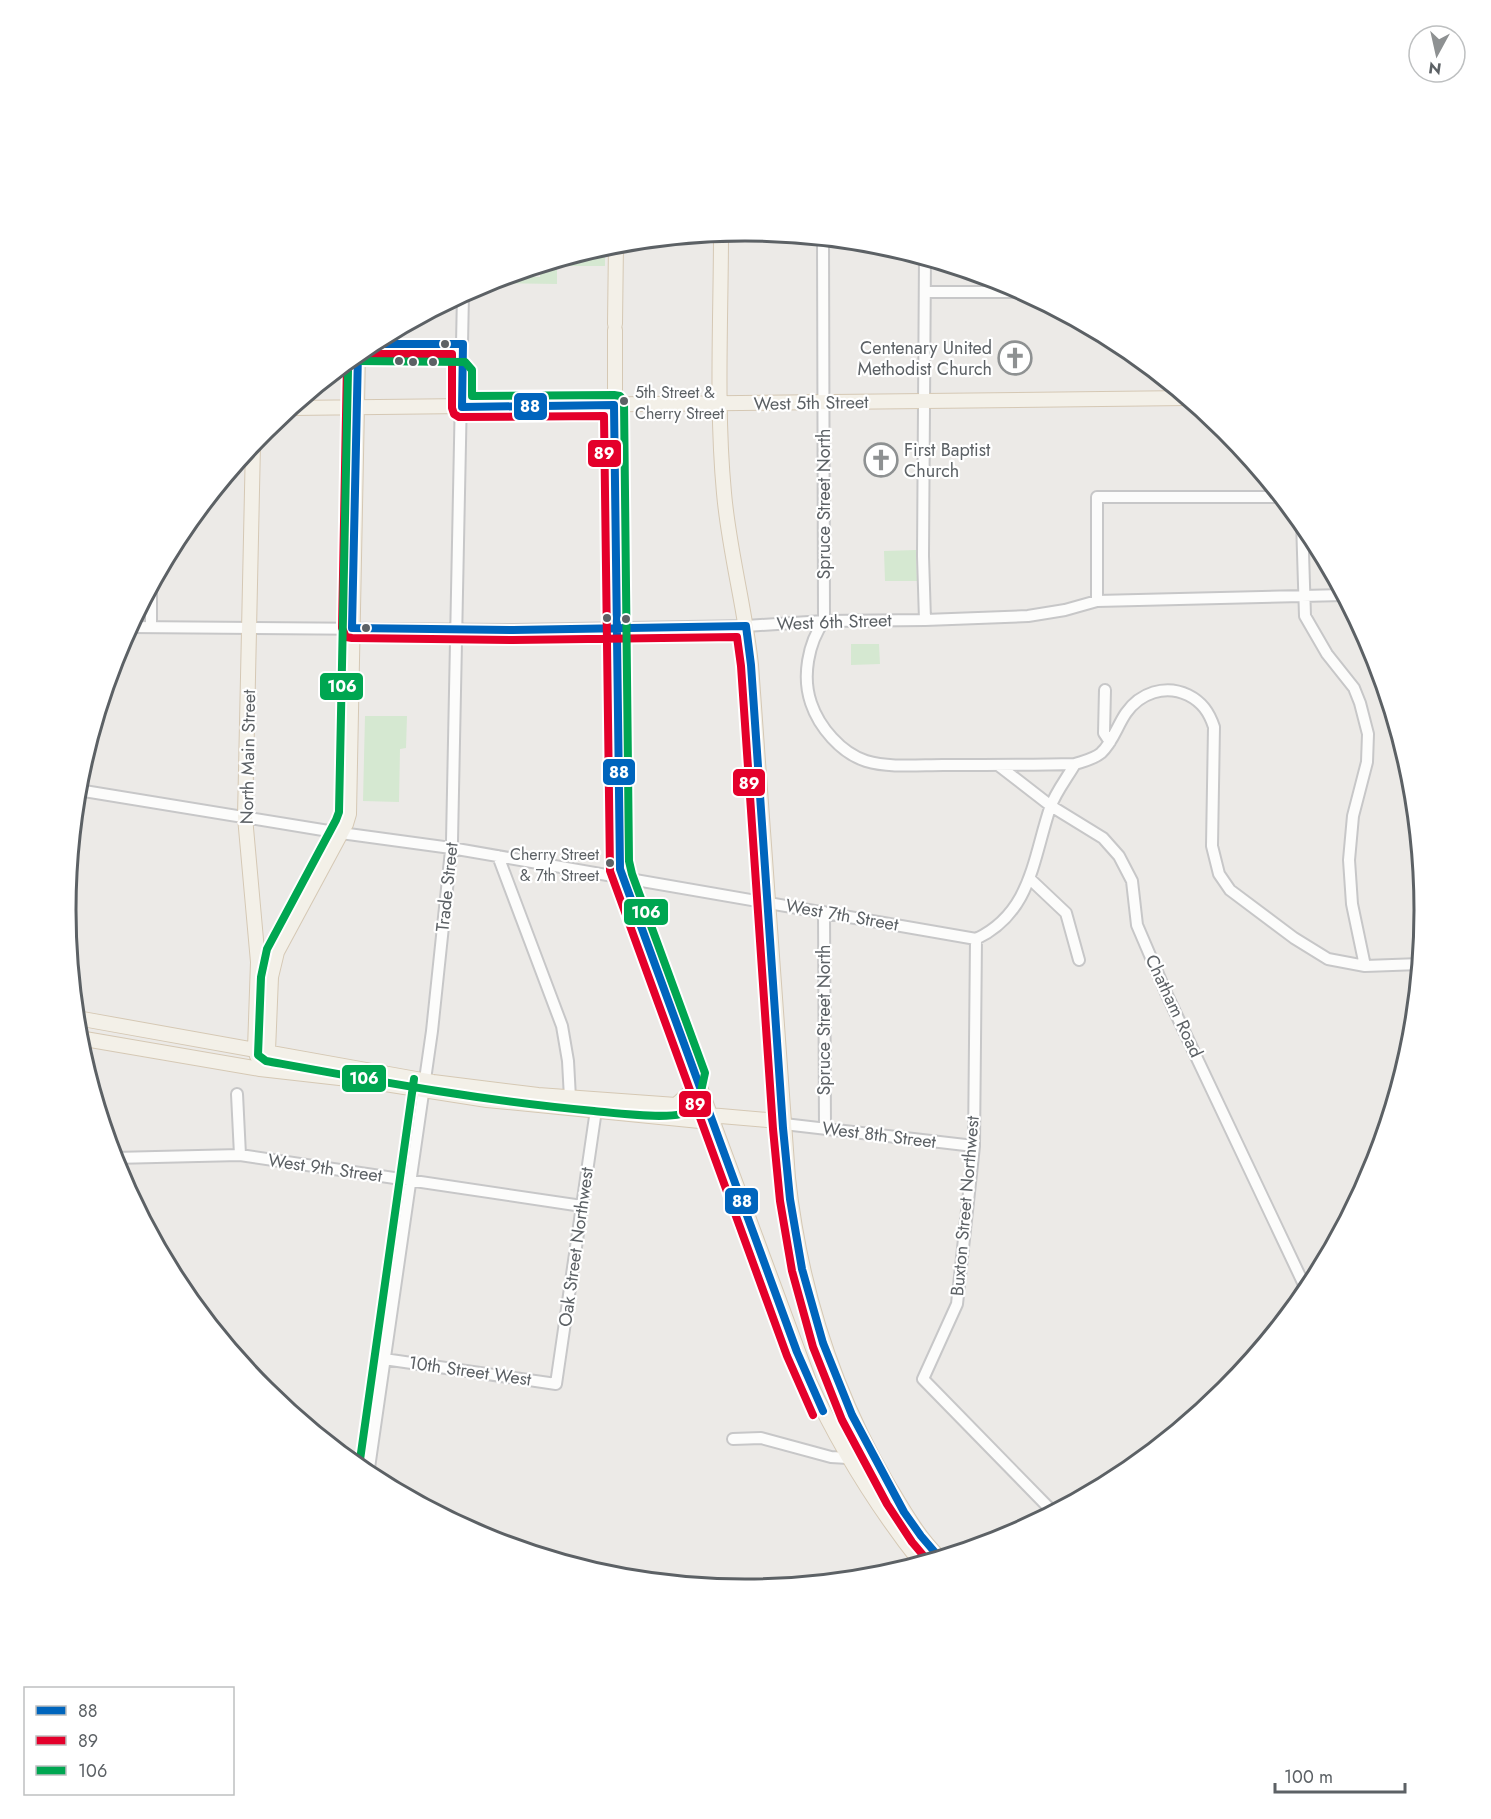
<svg xmlns="http://www.w3.org/2000/svg" width="1491" height="1819" viewBox="0 0 1491 1819" font-family="Jost,sans-serif">
<style>
.green{fill:#d5e8d1}
.lines{fill:none;stroke-linecap:round;stroke-linejoin:round}
.minor-casing{stroke:#c7c7c8;stroke-width:14}
.major-casing{stroke:#d5c8b4;stroke-width:16}
.minor{stroke:#fcfcfb;stroke-width:10}
.major{stroke:#f3f0e8;stroke-width:14}
.bus-1-casing{stroke:#fff;stroke-width:12}
.bus-2-casing{stroke:#fff;stroke-width:12}
.bus-3-casing{stroke:#fff;stroke-width:12}
.bus-1{stroke:#0065bd;stroke-width:8}
.bus-2{stroke:#e4002b;stroke-width:8}
.bus-3{stroke:#00a651;stroke-width:8}
.bus-dot{fill:#5c6165;stroke:#fff;stroke-width:2}
.labels{text-anchor:middle;dominant-baseline:central;stroke-width:4.5;stroke-linejoin:round;paint-order:stroke}
.bus-label{font-size:16px;fill:#5c6165;stroke:#fff;text-anchor:start}
.poi-label{font-size:18px;fill:#5c6165;stroke:#fff;text-anchor:end}
.street-label{font-size:18px;fill:#5c6165;stroke:#fff}
.rim{fill:none;stroke:#5c6165;stroke-width:3}
.line-badge{stroke:#fff;stroke-width:2}
.badge-label{font-size:16px;text-anchor:middle;font-weight:bold;fill:#fff}
</style>
<rect width="100%" height="100%" fill="#eceae7"/>
<path class="green" d="M 568,257 L 605,257 L 605,266 L 557,266 L 557,284 L 483,283 L 504,276 L 540,277 L 540,265 Z
M 916,550 L 917,581 L 885,581 L 884,551 Z
M 851,644 L 879,644 L 880,664 L 851,665 Z
M 365,716 L 407,716 L 406,748 L 400,749 L 399,802 L 363,801 Z"/>
<g class="lines">
<g class="minor-casing">
<path id="minor" d="M 823,238 L 824,621 C 808,643 802,677 811,703 C 819,727 841,753 866,761 C 889,768 919,765 943,765 C 987,765 1031,765 1075,764 C 1084,761 1094,759 1101,753 C 1113,742 1117,726 1126,713 C 1140,693 1165,684 1188,695 C 1202,702 1209,712 1214,727 L 1212,846 L 1219,874 L 1230,890 L 1294,938 L 1328,959 L 1365,966 L 1420,964
M 926,292 L 1024,292
M 1302,521 L 1305,616 L 1327,654 L 1354,688 L 1360,703 L 1368,734 L 1367,762 L 1353,816 L 1349,860 L 1352,904 L 1365,966
M 1097,601 L 1097,497 L 1282,497
M 925,620 L 923,556 L 925,257
M 130,627 L 513,630 L 746,626 L 824,621 L 925,620 L 1028,616 L 1065,610 L 1097,601 L 1344,595
M 151,627 L 151,587
M 1105,690 L 1104,733 L 1110,742
M 998,765 L 1051,806 L 1103,838 L 1119,856 L 1132,881 L 1137,925 L 1167,995 L 1307,1291
M 78,790 L 341,833 L 451,848 L 976,939
M 498,856 L 562,1026 L 568,1061 L 570,1098
M 1030,879 L 1066,913 L 1079,960
M 824,912 L 825,1129
M 976,939 L 974,1146 L 957,1304 L 923,1379 L 1053,1512
M 976,939 C 1031,913 1033,859 1050,808 C 1055,793 1067,778 1075,764
M 237,1094 L 240,1155
M 784,1124 L 974,1146
M 114,1158 L 240,1155 L 582,1206
M 384,1359 L 556,1384 L 596,1110
M 733,1439 L 761,1438 L 831,1457 L 848,1458
M 368,1475 L 432,1031 L 452,841 L 463,294"/>
</g>
<g class="major-casing">
<path id="major" d="M 721,232 C 721,318 716,408 724,493 C 729,551 745,607 751,665 L 788,1178 C 800,1287 832,1388 887,1483 C 902,1508 918,1537 939,1557
M 615,324 L 616,243
M 615,330 L 615,547
M 291,408 L 1188,398
M 253,444 L 245,817 L 258,962 L 255,1049 L 257,1056
M 615,551 L 619,853 L 622,877 L 809,1381 C 839,1446 876,1506 921,1563
M 77,1018 L 433,1082 L 538,1095 L 676,1105 L 709,1115 L 767,1120 L 784,1124
M 79,1038 L 260,1069 L 366,1081 L 487,1100 L 710,1122
M 260,1069 L 268,1051 L 271,977 L 277,952 L 346,824 L 349,814 L 358,353
M 676,1105 L 691,1091 L 695,1076"/>
</g>
<use href="#minor" class="minor"/>
<use href="#major" class="major"/>
<g class="bus-1-casing">
<path id="bus-1" d="M 369,344 L 463,344 L 462,407 L 614,405 L 620,869 L 797,1352 L 823,1411
M 358,353 L 352,628 L 513,630 L 746,626 L 751,665 L 783,1128 L 790,1199 L 802,1269 L 823,1343 L 852,1415 L 904,1512 L 921,1536 L 939,1557"/>
</g>
<g class="bus-2-casing">
<path id="bus-2" d="M 368,354 L 452,354 L 452,408 L 454,414 L 459,417 L 604,416 L 610,871 L 787,1356 L 813,1415
M 347,362 L 342,628 L 346,637 L 352,638 L 513,640 L 737,637 L 741,666 L 773,1129 L 780,1201 L 792,1271 L 813,1347 L 842,1420 L 887,1504 L 912,1542 L 928,1561"/>
</g>
<g class="bus-3-casing">
<path id="bus-3" d="M 348,371 L 339,812 L 336,820 L 267,949 L 261,977 L 258,1055 L 266,1061 C 376,1081 483,1101 594,1111 C 615,1113 662,1119 681,1114 L 700,1096 L 705,1073 L 632,874 L 629,861 L 624,401 L 620,396 L 614,395 L 472,396 L 472,370 L 465,362 L 358,361
M 359,1467 L 414,1079"/>
</g>
<use href="#bus-1" class="bus-1"/>
<use href="#bus-2" class="bus-2"/>
<use href="#bus-3" class="bus-3"/>
</g>
<defs>
<g id="church-ring" transform="scale(1.725)"><circle r="9.5" fill="#fff" stroke="#8e9192" stroke-width="1.5"/><path d="M-1.2-6h2.4v3.5h3.3v2.4h-3.3V6h-2.4V-.1h-3.3v-2.4h3.3Z" fill="#8e9192"/></g>
</defs>
<g fill-rule="evenodd">
<use href="#church-ring" x="1015" y="358"/>
<use href="#church-ring" x="881" y="460"/>
</g>
<g class="bus-dot">
<circle cx="445" cy="344" r="5"/>
<circle cx="399" cy="361" r="5"/>
<circle cx="413" cy="362" r="5"/>
<circle cx="433" cy="362" r="5"/>
<circle cx="624" cy="401" r="5"/>
<circle cx="607" cy="618" r="5"/>
<circle cx="626" cy="619" r="5"/>
<circle cx="366" cy="628" r="5"/>
<circle cx="610" cy="863" r="5"/>
</g>
<g class="labels">
<g class="bus-label">
<text x="635" y="392">5th Street &amp;<tspan x="635" dy="21">Cherry Street</tspan></text>
<text x="599" y="854" text-anchor="end">Cherry Street<tspan x="599" dy="21">&amp; 7th Street</tspan></text>
</g>
<g class="poi-label">
<text x="992" y="348">Centenary United<tspan x="992" dy="21">Methodist Church</tspan></text>
<text x="904" y="450" text-anchor="start">First Baptist<tspan x="904" dy="21">Church</tspan></text>
</g>
<g class="street-label">
<text transform="translate(811 403) rotate(-1)">West 5th Street</text>
<text transform="translate(824 504) rotate(-90)">Spruce Street North</text>
<text transform="translate(834 622) rotate(-2)">West 6th Street</text>
<text transform="translate(248 757) rotate(-89)">North Main Street</text>
<text transform="translate(447 887) rotate(-84)">Trade Street</text>
<text transform="translate(842 915) rotate(10)">West 7th Street</text>
<text transform="translate(1174 1006) rotate(65)">Chatham Road</text>
<text transform="translate(824 1020) rotate(-90)">Spruce Street North</text>
<text transform="translate(879 1135) rotate(7)">West 8th Street</text>
<text transform="translate(325 1168) rotate(8)">West 9th Street</text>
<text transform="translate(965 1206) rotate(-85)">Buxton Street Northwest</text>
<text transform="translate(576 1247) rotate(-82)">Oak Street Northwest</text>
<text transform="translate(470 1371) rotate(8)">10th Street West</text>
</g>
</g>
<path d="M0 0H1491V1819H0ZM76 910a669 669 0 1 1 1338 0a669 669 0 1 1-1338 0Z" fill="#fff" fill-rule="evenodd"/>
<path class="rim" d="M76 910a669 669 0 1 1 1338 0a669 669 0 1 1-1338 0Z"/>
<g class="line-badge">
<rect x="513" y="392" width="35" height="29" rx="6" fill="#0065bd"/>
<rect x="587" y="439" width="35" height="29" rx="6" fill="#e4002b"/>
<rect x="319" y="672" width="45" height="29" rx="6" fill="#00a651"/>
<rect x="602" y="758" width="34" height="28" rx="6" fill="#0065bd"/>
<rect x="732" y="768" width="34" height="29" rx="6" fill="#e4002b"/>
<rect x="623" y="898" width="46" height="28" rx="6" fill="#00a651"/>
<rect x="341" y="1064" width="46" height="29" rx="6" fill="#00a651"/>
<rect x="678" y="1090" width="34" height="28" rx="6" fill="#e4002b"/>
<rect x="724" y="1187" width="35" height="28" rx="6" fill="#0065bd"/>
</g>
<g class="badge-label">
<text x="530" y="412">88</text>
<text x="604" y="459">89</text>
<text x="342" y="692">106</text>
<text x="619" y="778">88</text>
<text x="749" y="789">89</text>
<text x="646" y="918">106</text>
<text x="364" y="1084">106</text>
<text x="695" y="1110">89</text>
<text x="742" y="1207">88</text>
</g>
<rect x="24" y="1687" width="210" height="108" fill="#ffffff" stroke="#bec0c1" stroke-width="1.5"/>
<rect x="36" y="1706" width="30" height="9" fill="#0065bd" stroke="#bec0c1" stroke-width="1.5"/>
<text x="78" y="1717" font-size="18" fill="#5c6165">88</text>
<rect x="36" y="1736" width="30" height="9" fill="#e4002b" stroke="#bec0c1" stroke-width="1.5"/>
<text x="78" y="1747" font-size="18" fill="#5c6165">89</text>
<rect x="36" y="1766" width="30" height="9" fill="#00a651" stroke="#bec0c1" stroke-width="1.5"/>
<text x="78" y="1777" font-size="18" fill="#5c6165">106</text>
<g transform="translate(1437 54) rotate(188)"><circle r="28" fill="#ffffff" stroke="#bec0c1" stroke-width="1.5"/>
<path d="M0-4.5L10 22L0 15L-10 22Z" fill="#8e9192"/>
<text y="-9" font-size="16" font-weight="bold" text-anchor="middle" fill="#5c6165">N</text>
</g>
<path d="M1275 1783v9h130v-9" fill="none" stroke="#5c6165" stroke-width="3"/>
<text x="1284" y="1783" font-size="18" fill="#5c6165" stroke="#ffffff" stroke-width="4.5" paint-order="stroke">100 m</text>
</svg>
